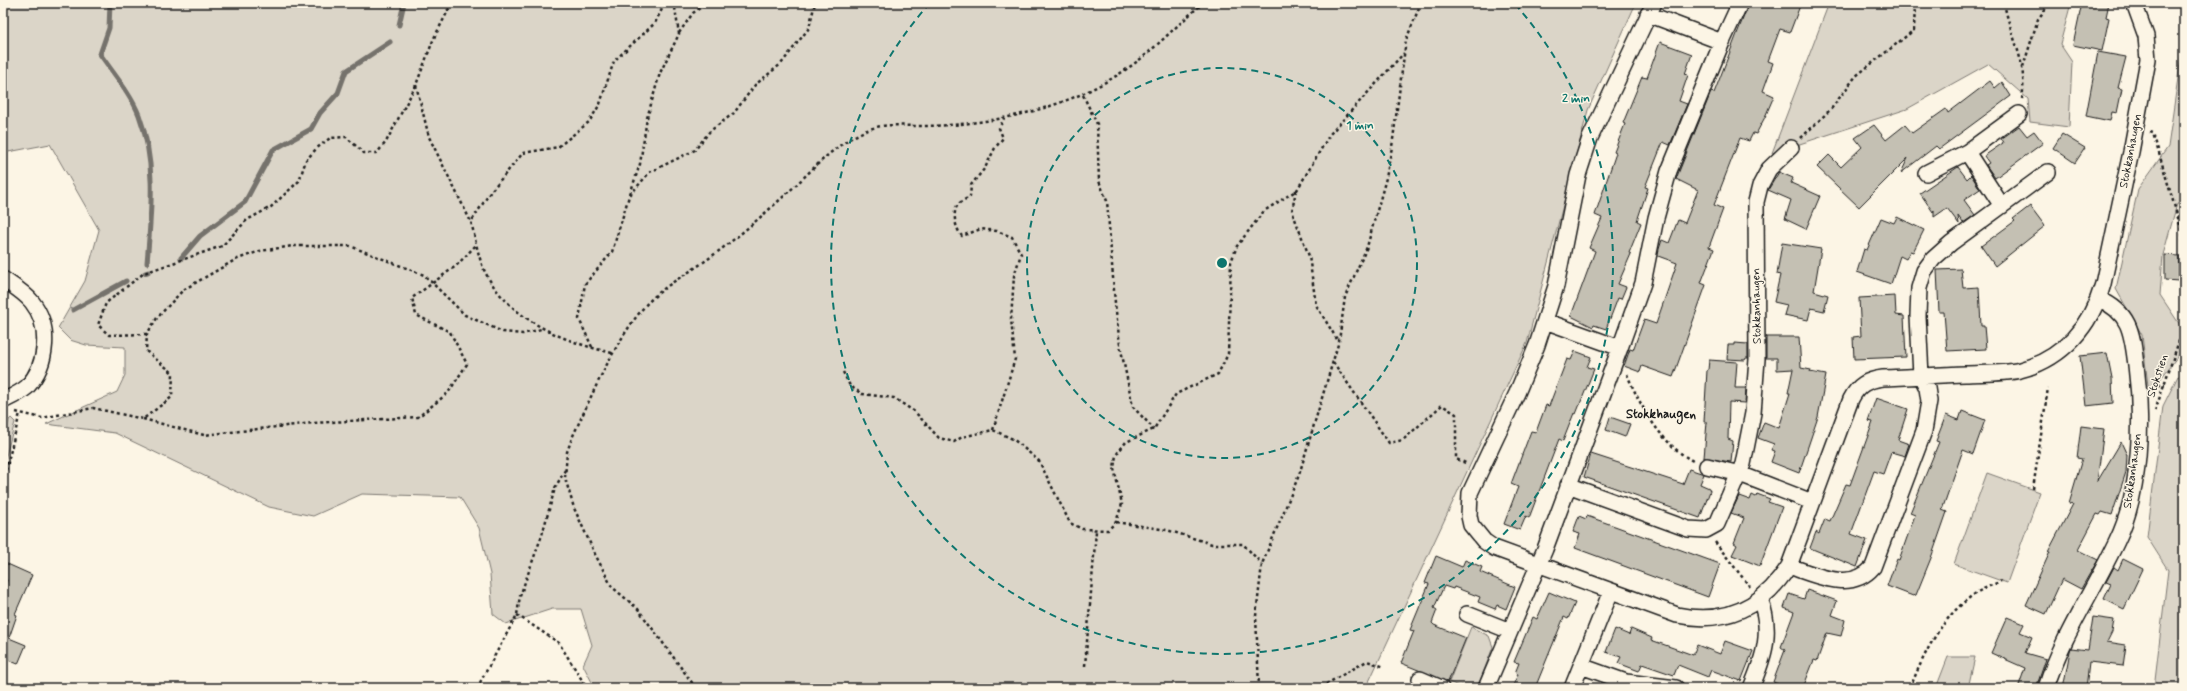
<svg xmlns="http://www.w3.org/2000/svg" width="2187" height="691" viewBox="0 0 2187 691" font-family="Mynerve,sans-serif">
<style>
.green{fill:#dbd5c8;stroke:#7c7872}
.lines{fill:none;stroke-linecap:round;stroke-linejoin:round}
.stream{stroke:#75726c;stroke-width:5}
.building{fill:#c4c0b3;stroke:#1c1c1c}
.street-casing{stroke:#1c1c1c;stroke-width:18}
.path{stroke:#1c1c1c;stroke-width:2.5;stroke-dasharray:3 3;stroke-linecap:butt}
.street{stroke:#fcf5e5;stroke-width:15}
.ring{fill:none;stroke:#0f766e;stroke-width:2;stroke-dasharray:7 5}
.labels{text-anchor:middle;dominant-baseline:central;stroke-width:3;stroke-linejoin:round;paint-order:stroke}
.street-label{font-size:12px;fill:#1c1c1c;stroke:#fcf5e5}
.neighbourhood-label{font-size:13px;font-weight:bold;fill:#1c1c1c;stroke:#fcf5e5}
.centre{fill:#0f766e;stroke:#fcf5e5;stroke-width:2}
.ring-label{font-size:12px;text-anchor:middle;font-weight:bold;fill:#0f766e;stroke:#fcf5e5;stroke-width:3;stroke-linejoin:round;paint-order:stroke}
</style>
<rect width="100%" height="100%" fill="#fcf5e5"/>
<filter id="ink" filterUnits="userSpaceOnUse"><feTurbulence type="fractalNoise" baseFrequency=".025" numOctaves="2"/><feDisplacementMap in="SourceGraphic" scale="8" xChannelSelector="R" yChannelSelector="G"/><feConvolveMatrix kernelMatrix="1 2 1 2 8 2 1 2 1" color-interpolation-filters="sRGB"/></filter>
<g filter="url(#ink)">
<path class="green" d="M 3,3 L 1636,3 L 1588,110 L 1527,343 L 1366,688 L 595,688 L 583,665 L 592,645 L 581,609 L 552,609 L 506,624 L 493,614 L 490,574 L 479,528 L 460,497 L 362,494 L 313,516 L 269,507 L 115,433 L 46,424 L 117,392 L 125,375 L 125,347 L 86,345 L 70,340 L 58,328 L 85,281 L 99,230 L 50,144 L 3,153 Z
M 1829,3 L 2071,3 L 2060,44 L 2072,62 L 2069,127 L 2030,122 L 2028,99 L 1988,64 L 1907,109 L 1772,153 Z
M 2184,36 L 2184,203 L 2177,204 L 2163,255 L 2160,295 L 2184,331 L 2184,348 L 2149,394 L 2142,335 L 2116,289 L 2138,189 L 2168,147 Z
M 2178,376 L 2184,378 L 2184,688 L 2154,688 L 2168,570 L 2147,537 L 2163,406 Z
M 11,418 L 15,422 L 3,467 L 3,441 L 9,420 Z
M 1987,473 L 2040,492 L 2007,583 L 1954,564 Z
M 1471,627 L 1489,636 L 1493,647 L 1478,686 C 1468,691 1458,686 1449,682 Z
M 1948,657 L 1975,657 L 1968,688 L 1936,688 Z"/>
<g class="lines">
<path class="stream" d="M 110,3 L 109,28 L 100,54 C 113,73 131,94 139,115 C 157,163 151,213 147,263
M 399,25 L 404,3
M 181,258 L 200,236 L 245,202 L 273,150 L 311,129 L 320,113 L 338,93 L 346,71 L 390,42
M 145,273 L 148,272
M 73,310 L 126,281"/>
</g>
<path class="building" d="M 1749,3 L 1801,3 L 1790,32 L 1780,29 L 1768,61 L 1773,63 L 1763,91 L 1774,96 L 1765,117 L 1756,134 L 1753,133 L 1749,141 L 1740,138 L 1714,205 L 1723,209 L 1709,247 L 1714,249 L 1701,283 L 1706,285 L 1673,377 L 1642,366 L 1640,372 L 1624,366 L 1630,349 L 1633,350 L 1644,320 L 1656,324 L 1677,263 L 1658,256 L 1659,249 L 1662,240 L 1669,243 L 1678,220 L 1685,223 L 1698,190 L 1676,179 L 1678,174 L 1711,92 L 1714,93 Z
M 2082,3 L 2109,3 L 2106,17 L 2109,18 L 2102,51 L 2073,45 Z
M 1660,42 L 1692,54 L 1685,74 L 1688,75 L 1679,101 L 1687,104 L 1670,145 L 1663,142 L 1645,187 L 1648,188 L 1637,221 L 1641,223 L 1629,253 L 1631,254 L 1618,284 L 1626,287 L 1621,299 L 1618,298 L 1606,329 L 1594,325 L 1593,327 L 1571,316 L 1595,251 L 1589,248 L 1602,218 L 1595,215 L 1616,153 L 1614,152 L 1625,124 L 1623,123 L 1642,77 L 1647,78 Z
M 2098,52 L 2126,57 L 2118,88 L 2122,89 L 2117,113 L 2112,112 L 2110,121 L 2086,116 Z
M 1990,81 L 1995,88 L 2002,82 L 2011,96 L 1939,149 L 1936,146 L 1901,173 L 1908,158 L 1859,207 L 1817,167 L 1829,155 L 1841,167 L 1862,147 L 1855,138 L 1874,125 L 1886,140 L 1905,125 L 1912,133 L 1946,109 L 1948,113 Z
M 2019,126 L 2027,136 L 2034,131 L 2043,143 L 1995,178 L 1986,165 L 1989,163 L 1984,156 L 2003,143 L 2001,139 Z
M 2062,134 L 2085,148 L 2075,163 L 2053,148 Z
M 1958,167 L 1967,179 L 1971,175 L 1980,189 L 1964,200 L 1975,215 L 1963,223 L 1958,216 L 1959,224 L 1947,208 L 1934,217 L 1934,210 L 1933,212 L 1920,193 Z
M 1779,172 L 1793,178 L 1791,183 L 1820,196 L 1806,229 L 1785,219 L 1791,200 L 1768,190 Z
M 2030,206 L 2045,226 L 1995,266 L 1981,246 L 2015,221 L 2013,219 Z
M 1897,217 L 1924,230 L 1913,252 L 1910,251 L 1906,259 L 1900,256 L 1891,284 L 1857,272 L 1864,249 L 1867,250 L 1881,218 L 1894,223 Z
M 1782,243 L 1821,249 L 1814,291 L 1828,295 L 1824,311 L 1811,308 L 1808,320 L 1784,315 L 1787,305 L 1774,302 L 1780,275 L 1777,274 Z
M 2165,255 L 2179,256 L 2179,281 L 2165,280 Z
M 1961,269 L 1963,288 L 1979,287 L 1981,326 L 1984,326 L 1986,349 L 1947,351 L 1944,312 L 1939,312 L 1937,270 Z
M 1895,296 L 1896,315 L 1904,316 L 1906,357 L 1854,359 L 1853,337 L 1861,336 L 1859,298 Z
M 1766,337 L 1799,337 L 1801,368 L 1811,370 L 1810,372 L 1826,375 L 1818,417 L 1799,473 L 1771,462 L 1775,451 L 1771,450 L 1774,444 L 1758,438 L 1764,422 L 1779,428 L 1790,393 L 1788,393 L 1793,369 L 1777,370 L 1777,358 L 1766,358 Z
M 1734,343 L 1748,344 L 1748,358 L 1746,358 L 1745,360 L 1727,359 L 1728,345 L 1734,345 Z
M 1575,351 L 1591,357 L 1587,367 L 1594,369 L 1576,414 L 1574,413 L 1563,441 L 1559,439 L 1529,518 L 1526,516 L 1520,530 L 1504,524 L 1518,487 L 1511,484 L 1531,431 L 1536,432 L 1546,405 L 1549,406 L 1567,359 L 1571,360 Z
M 2107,353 L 2112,378 L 2113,403 L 2086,406 L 2080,356 Z
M 1709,360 L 1737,362 L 1735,388 L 1746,388 L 1745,403 L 1729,402 L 1728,439 L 1733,441 L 1731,462 L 1704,458 L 1707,422 L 1704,422 L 1707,370 L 1708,370 Z
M 1876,398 L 1908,409 L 1898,440 L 1909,444 L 1905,456 L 1891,452 L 1883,474 L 1874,471 L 1851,534 L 1867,540 L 1857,567 L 1810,548 L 1816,532 L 1819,534 L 1825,519 L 1830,521 L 1846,484 L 1850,485 L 1873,422 L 1868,421 Z
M 1962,411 L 1985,420 L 1973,454 L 1963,450 L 1942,510 L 1947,512 L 1931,558 L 1916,595 L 1913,596 L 1887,586 L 1897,559 L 1899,560 L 1915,515 L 1910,513 L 1939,442 L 1936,441 L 1946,415 L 1959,420 Z
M 1610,417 L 1630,424 L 1625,437 L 1606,430 Z
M 2081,426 L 2104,429 L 2097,482 L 2121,442 L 2127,455 L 2126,472 L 2112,515 L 2102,512 L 2100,515 L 2097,514 L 2078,550 L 2098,560 L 2089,575 L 2081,589 L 2062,579 L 2046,614 L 2026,605 L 2050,552 L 2048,552 L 2073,504 L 2069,503 L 2082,459 L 2077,458 Z
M 1591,454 L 1683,484 L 1689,469 L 1704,474 L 1700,484 L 1709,488 L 1710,491 L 1700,518 L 1584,477 Z
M 1757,494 L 1770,499 L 1768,502 L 1782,507 L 1760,566 L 1732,555 L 1737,545 L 1734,543 L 1744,518 L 1731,513 L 1739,496 L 1750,500 L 1752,495 L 1756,497 Z
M 1579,516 L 1586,519 L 1587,516 L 1720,564 L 1708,597 L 1575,548 L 1580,534 L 1573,532 Z
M 1436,556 L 1462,567 L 1465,560 L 1482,567 L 1480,572 L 1515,587 L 1506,609 L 1497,605 L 1495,609 L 1478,602 L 1480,597 L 1454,587 L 1453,589 L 1444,586 L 1434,608 L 1437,610 L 1432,623 L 1434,625 L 1466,638 L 1448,682 L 1401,663 L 1414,631 L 1410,630 L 1429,584 L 1425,583 Z
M 2123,559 L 2143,569 L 2124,609 L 2104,599 L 2111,584 L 2106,582 L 2114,567 L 2118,570 Z
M 3,562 L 32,575 L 15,614 L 17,615 L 9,638 L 26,645 L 18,664 L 3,658 L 3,589 L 7,580 L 3,578 Z
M 1807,590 L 1837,601 L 1832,615 L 1845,620 L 1841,636 L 1827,633 L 1817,661 L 1814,660 L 1803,688 L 1777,688 L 1778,684 L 1773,682 L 1785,650 L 1781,647 L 1794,612 L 1784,608 L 1789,594 L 1804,599 Z
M 1549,592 L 1575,603 L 1568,619 L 1564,617 L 1535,688 L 1512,688 L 1518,674 L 1515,673 L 1519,663 L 1514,662 L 1533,617 L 1537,619 Z
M 2007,617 L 2024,624 L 2020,632 L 2032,637 L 2025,653 L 2046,659 L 2036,688 L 2018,688 L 2025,668 L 1991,653 Z
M 2093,617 L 2114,620 L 2112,632 L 2107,642 L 2126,645 L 2123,666 L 2089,662 L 2086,688 L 2063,688 L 2070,651 L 2071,648 L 2088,650 Z
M 1615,629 L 1629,635 L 1631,629 L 1652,638 L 1651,640 L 1693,655 L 1697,645 L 1720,654 L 1725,641 L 1753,651 L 1741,681 L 1711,670 L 1708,677 L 1678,665 L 1674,675 L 1642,664 L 1639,671 L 1618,663 L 1621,657 L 1606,652 Z"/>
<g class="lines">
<g class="street-casing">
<path id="street" d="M 1654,3 L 1590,138 L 1578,175 L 1556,286 L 1537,345 L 1517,393 L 1470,493 L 1469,516 L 1471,525 L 1484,541 L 1494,548 L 1677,615 C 1725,625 1763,607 1789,566 L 1851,399 C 1858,385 1867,380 1883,378 C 1910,377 1938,375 1965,374 C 1983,373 2003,374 2020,370 C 2063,359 2091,326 2103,284 L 2131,152 L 2148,60 L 2146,36 L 2134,3
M 1722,42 L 1740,3
M 1967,152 L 2002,206
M 1926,173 L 1967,152 L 2019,114
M 3,279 C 13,286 24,292 32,302 C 51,326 48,364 27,387 C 20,393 11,397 3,401
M 1620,348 L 1643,283 L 1656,218 L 1669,171 L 1722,42 L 1648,14
M 1707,466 L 1740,474 L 1812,502
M 1568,485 L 1688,529 L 1706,530 L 1717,524 L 1743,464 L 1753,413 L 1757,359 L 1756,202 L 1760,186 L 1769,169 L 1791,148
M 1789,566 C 1815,575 1851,593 1873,567 L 1924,431 L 1929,401 L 1927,388 L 1921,376 L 1918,316 L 1919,288 L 1924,271 L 1933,259 L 1951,243 L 2048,172
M 1467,614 L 1510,631
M 1581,666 L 1626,682 L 1676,688
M 1420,679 L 1441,688
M 1486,688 L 1545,549 L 1620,348 L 1545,321
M 1572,688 L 1611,591
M 1751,688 C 1764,657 1773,632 1760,599
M 2046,688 C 2062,636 2094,590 2117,541 C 2141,492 2143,418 2136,365 C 2132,334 2131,313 2099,299"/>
</g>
<path class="path" d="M 445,3 L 449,12
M 2004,3 C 2011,39 2028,61 2022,99
M 679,33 L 693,13 L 707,3
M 2023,67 L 2038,19 L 2050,3
M 416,85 L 429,137 L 471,222
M 1083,95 L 1097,124 L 1099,181 L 1107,201 L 1115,303 L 1120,345 L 1133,407 L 1154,429
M 2150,132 L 2153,133 L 2183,235 L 2184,273
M 1801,138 L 1831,109 L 1856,76 L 1914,30 L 1915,3
M 1296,190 L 1292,211 L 1309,256 L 1316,305 L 1338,341
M 630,194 L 640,164 L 647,118 L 660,73 L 679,34 L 675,8 L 669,3
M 147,334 L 109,335 L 98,325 L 106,303 L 144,273 L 222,246 L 247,220 L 271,207 L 299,181 L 306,160 L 317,148 L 330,138 L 346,137 L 364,153 L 377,153 L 386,142 L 416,85 L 434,38 L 452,3
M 592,347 L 579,319 L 585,284 L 612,252 L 629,196 L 650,172 L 695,150 L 710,131 L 734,113 L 755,85 L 781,64 L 809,28 L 815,3
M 612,353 C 562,341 510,320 485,272 C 478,257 475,237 471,222 L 491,191 L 523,153 L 558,147 L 589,122 L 600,104 L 614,61 L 655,23 L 665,3
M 1333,362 L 1389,443 L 1403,440 L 1442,405 L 1456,414 L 1456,459 L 1468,464
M 843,372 L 850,386 L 862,394 L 894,398 L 915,412 L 939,438 L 954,442 L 962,437 L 993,430 L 1013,439 L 1039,461 L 1070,523 L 1082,529 L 1108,530 L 1116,522 L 1122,504 L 1114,468 L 1116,455 L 1126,442 L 1154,429 L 1176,394 L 1218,374 L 1228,354 L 1231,262 L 1237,246 L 1264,211 L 1297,190 L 1330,134 L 1404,53
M 1627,374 C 1640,406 1661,444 1693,461
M 2152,385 L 2165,385
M 2155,411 L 2180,338 L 2184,320
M 16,412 L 42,418 L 93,408 L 143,419 L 172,397 L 173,373 L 146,351 L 147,334 L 157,318 L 183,290 L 235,260 L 260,251 L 293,246 L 350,246 L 424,275 L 465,315 L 503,332 L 523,334 L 541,329
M 143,419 L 204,435 L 313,423 L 418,417 L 448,393 L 467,364 L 450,332 L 416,315 L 412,298 L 456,266 L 477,244
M 993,430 L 1015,359 L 1011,319 L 1014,276 L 1021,254 L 1012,237 L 997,231 L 981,229 L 962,236 C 956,230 952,214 957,206 C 959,202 966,199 970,197 L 971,185 L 985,168 L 995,148 L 1003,138 L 999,128 L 1004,119
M 3,482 L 20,413
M 2033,489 L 2048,388
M 1116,522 L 1167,530 L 1212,544 L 1243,544 L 1262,564
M 1715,542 L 1750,587
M 517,615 L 559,643 L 587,688
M 1085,666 L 1096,531
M 477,688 L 517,615 L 520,596 L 542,535 L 555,488 L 565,470
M 696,688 L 638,609 L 612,587 L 595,554 L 574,508 L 565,478 L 567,452 L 572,438 C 593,393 612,346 644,307 C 663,285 690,273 712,256 C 741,235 769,210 796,185 C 818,164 840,140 870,129 C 886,123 901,126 918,126 C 938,126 958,125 978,122 C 1040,114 1101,93 1149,52 C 1167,36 1184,19 1203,3
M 1259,688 L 1256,616 L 1262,564 L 1299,475 L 1339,341 L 1345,297 L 1367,247 L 1386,178 L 1392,147 L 1406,40 L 1421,3
M 1315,688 L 1321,687 L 1367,661 L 1385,667
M 1461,688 L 1462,684
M 1910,688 C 1926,650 1941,617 1976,593 C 1984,588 1993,585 2001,581"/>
<use href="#street" class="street"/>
</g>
</g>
<g class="ring">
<circle cx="1222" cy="263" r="195"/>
<path d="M1515 4A391 391 0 1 1 929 4"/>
</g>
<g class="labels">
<g class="street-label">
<text transform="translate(2131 151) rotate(-79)">Stokkanhaugen</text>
<text transform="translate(1757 306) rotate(-91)">Stokkanhaugen</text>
<text transform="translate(2158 376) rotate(-72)">Stokstien</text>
<text transform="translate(2133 471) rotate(-82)">Stokkanhaugen</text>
</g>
<g class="neighbourhood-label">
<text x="1661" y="414">Stokkhaugen</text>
</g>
</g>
<circle cx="1222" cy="263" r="6" class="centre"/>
<g class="ring-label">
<text x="1576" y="102">2 min</text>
<text x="1360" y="129">1 min</text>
</g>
<rect width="2187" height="691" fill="none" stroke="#fcf5e5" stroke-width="16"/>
<rect x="8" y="8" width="2171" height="675" fill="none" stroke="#1c1c1c" stroke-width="1.5" filter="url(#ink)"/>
</svg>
